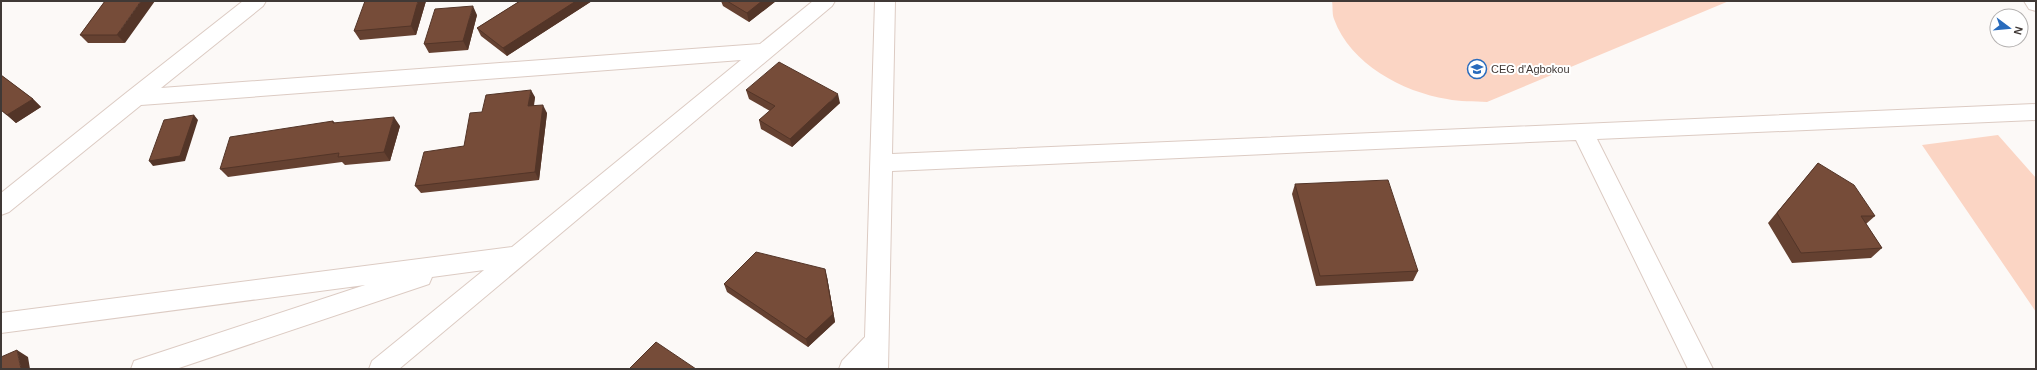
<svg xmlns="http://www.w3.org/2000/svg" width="2037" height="370" viewBox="0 0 2037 370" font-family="Helvetica,sans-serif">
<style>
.green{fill:#fbd5c4}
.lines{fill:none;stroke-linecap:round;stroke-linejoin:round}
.minor-casing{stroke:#dccbc3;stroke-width:2}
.minor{fill:#fff;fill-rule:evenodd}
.wall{fill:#654131}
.shaded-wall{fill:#533528}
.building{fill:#764c39;stroke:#533528}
.labels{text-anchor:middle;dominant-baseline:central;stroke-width:4;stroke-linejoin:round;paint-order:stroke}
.poi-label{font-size:11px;fill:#403936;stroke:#fff;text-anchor:start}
</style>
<rect width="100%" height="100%" fill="#fcf9f7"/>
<path class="green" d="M 1332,1 L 1729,1 L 1487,102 C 1474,101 1460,102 1447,99 C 1403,92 1350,64 1334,19 C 1332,14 1333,7 1332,1 Z
M 1998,135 L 2036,178 L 2036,312 L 1922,145 Z"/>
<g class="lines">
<g class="minor-casing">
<path id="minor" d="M 243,1 L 266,1 L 263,6 L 161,88 L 760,44 L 813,1 L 835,1 L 832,6 L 399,369 L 369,369 L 372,361 L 484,270 L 432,277 L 429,284 L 176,369 L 131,369 L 134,361 L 143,358 L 365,285 L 1,333 L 1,313 L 512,247 L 741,60 L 141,105 L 9,212 L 1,215 L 1,193 L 126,93 Z
M 875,1 L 895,1 L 892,154 L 2036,104 L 2036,120 L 1597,139 L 1713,369 L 1688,369 L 1576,140 L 892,171 L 888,369 L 839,369 L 842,361 L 865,337 Z
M 2024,1 L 2036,1 L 2036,11 L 2029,9 Z"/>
</g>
<use href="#minor" class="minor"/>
</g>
<path class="wall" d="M 105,1 L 125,43 L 88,43 L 80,35 Z
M 426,1 L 416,35 L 360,40 L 354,31 Z
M 520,1 L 592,1 L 507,56 L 481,36 L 477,28 Z
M 721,1 L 776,1 L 749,22 L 723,6 Z
M 477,15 L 468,50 L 429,53 L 424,44 Z
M 1,75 L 33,99 L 41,107 L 16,123 L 1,110 Z
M 746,90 L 840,103 L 792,147 L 761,129 L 759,120 L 770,111 L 749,99 Z
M 535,97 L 534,106 L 547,113 L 539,180 L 421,193 L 415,186 L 464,146 L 482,112 Z
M 333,121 L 335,123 L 400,126 L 390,161 L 345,165 L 342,162 L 228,177 L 220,169 Z
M 1818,163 L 1875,216 L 1866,224 L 1882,248 L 1871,258 L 1792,263 L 1768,223 Z
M 1295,184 L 1418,271 L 1413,281 L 1316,286 L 1292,194 Z
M 827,277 L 835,322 L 808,347 L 727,292 L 724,284 Z"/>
<path class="shaded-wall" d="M 141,1 L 155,1 L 125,43 L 117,35 Z
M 418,1 L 426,1 L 416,35 L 411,26 Z
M 576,1 L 592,1 L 507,56 L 503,48 Z
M 762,1 L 776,1 L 749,22 L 747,13 Z
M 473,6 L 477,15 L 468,50 L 463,41 Z
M 531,90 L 535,97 L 532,114 L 528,106 Z
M 838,94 L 840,103 L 792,147 L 790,139 Z
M 33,99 L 41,107 L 16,123 L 7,115 Z
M 543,105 L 547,113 L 539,180 L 535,172 Z
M 194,115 L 198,120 L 185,161 L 153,166 L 149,161 Z
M 394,117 L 400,126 L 390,161 L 384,152 Z
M 825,269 L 827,277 L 835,322 L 808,347 L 806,339 Z
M 17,350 L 28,357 L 30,369 L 21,369 Z"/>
<path class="building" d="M 105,1 L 141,1 L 117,35 L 80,35 Z
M 365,1 L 418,1 L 411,26 L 354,31 Z
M 520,1 L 576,1 L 503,48 L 477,28 Z
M 727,1 L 762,1 L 747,13 Z
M 473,6 L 463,41 L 424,44 L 435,9 Z
M 779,62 L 838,94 L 790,139 L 759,120 L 775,106 L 746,90 Z
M 1,75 L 33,99 L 7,115 L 1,110 Z
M 531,90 L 528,106 L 543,105 L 535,172 L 415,186 L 424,152 L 464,146 L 470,113 L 482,112 L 486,95 Z
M 194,115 L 180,156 L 149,161 L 164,120 Z
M 394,117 L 384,152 L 338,157 L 339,153 L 220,169 L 230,137 L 333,121 L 333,123 Z
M 1818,163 L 1854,185 L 1875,216 L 1861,216 L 1882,248 L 1801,253 L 1777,213 Z
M 1388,180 L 1418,271 L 1320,276 L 1295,184 Z
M 756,252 L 825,269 L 833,314 L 806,339 L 724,284 Z
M 656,342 L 696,369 L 629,369 Z
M 17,350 L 21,369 L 1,369 L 1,357 Z"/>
<defs>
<g id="university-ring" transform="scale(1)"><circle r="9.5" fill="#fff" stroke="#296bbc" stroke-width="1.5"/><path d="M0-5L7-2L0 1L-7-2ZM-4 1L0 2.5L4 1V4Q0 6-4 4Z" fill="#296bbc"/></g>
</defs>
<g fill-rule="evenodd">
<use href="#university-ring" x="1477" y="69"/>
</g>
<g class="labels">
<g class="poi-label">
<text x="1491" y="69">CEG d'Agbokou</text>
</g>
</g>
<rect width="2037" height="370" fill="none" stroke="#403936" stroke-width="4"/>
<g transform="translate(2009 28) rotate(106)"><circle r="19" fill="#ffffff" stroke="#b3b0af"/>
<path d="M0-3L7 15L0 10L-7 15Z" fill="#296bbc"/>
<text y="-6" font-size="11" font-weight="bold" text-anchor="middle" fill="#403936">N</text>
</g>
</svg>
